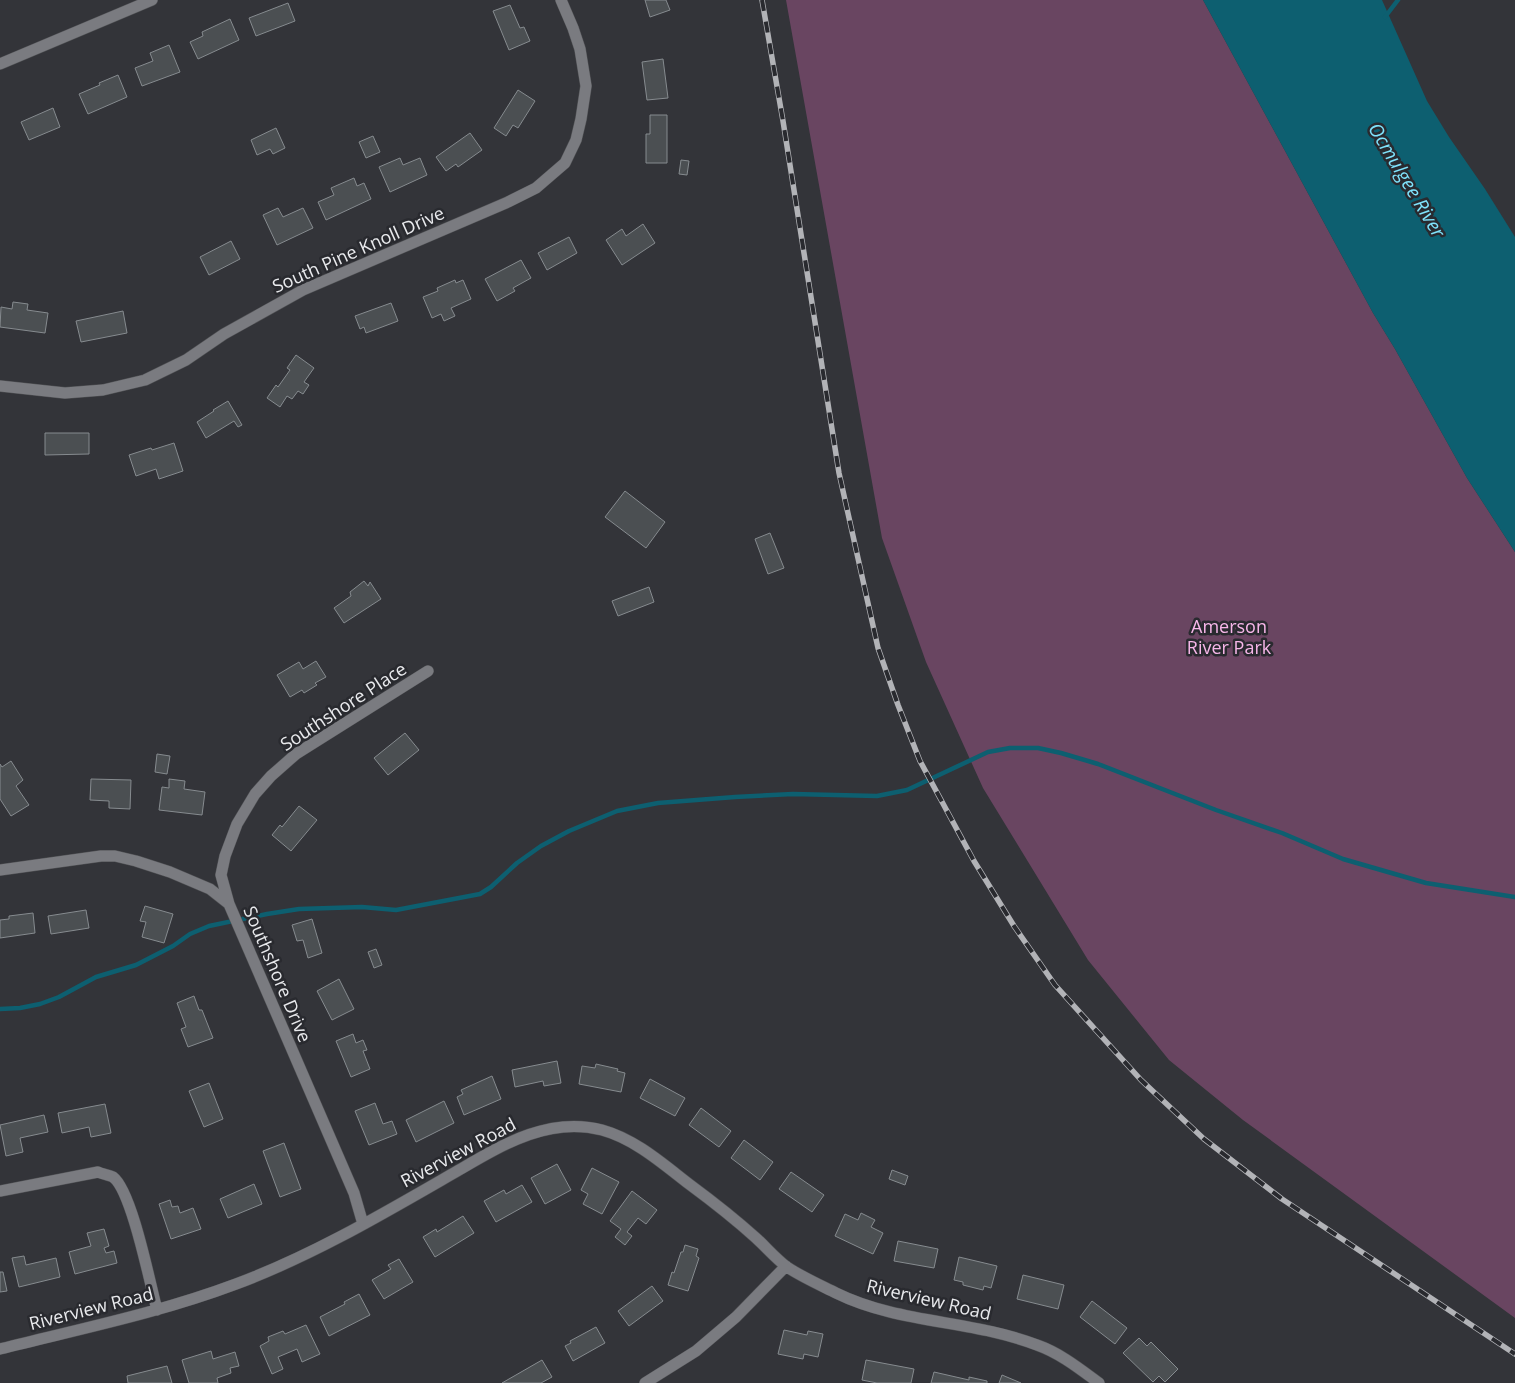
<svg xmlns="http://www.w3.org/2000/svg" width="1515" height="1383" viewBox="0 0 1515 1383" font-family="'Open Sans',sans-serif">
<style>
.green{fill:#694561}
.water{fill:#0d5f70}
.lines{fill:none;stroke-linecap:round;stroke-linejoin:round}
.stream{stroke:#0d5f70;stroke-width:4.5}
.building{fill:#4b4f52;stroke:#868b8f}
.street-casing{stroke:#515255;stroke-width:12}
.street{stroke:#7a7b80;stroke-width:11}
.rail-casing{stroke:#b2b3b7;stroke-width:5.5}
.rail{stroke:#292a2f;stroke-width:4;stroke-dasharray:11;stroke-linecap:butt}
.labels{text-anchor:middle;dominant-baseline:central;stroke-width:5;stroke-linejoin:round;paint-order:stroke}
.street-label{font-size:18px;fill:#e9eaed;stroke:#292a2f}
.park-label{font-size:18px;fill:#f7b6e9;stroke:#292a2f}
.water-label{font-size:19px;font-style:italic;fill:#7fe3fc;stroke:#292a2f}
</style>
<rect width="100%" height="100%" fill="#333439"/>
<path class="green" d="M 786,0 L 1203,0 L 1373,313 L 1395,349 L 1467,478 L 1515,552 L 1515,1318 L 1243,1120 L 1169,1060 L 1088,960 L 983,788 L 926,662 L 882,538 Z"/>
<path class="water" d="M 1203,0 L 1382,0 L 1427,101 L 1449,137 L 1485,189 L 1515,237 L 1515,552 L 1467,478 L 1395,349 L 1373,313 Z"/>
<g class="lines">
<path class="stream" d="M 1385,17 L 1398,0
M 0,1009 L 20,1008 L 40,1004 L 59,997 L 96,977 L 136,965 L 173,946 L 190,934 L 209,926 L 267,914 L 299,909 L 362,907 L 396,910 L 480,894 L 491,887 L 517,863 L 541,846 L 569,831 L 617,811 L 658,803 L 735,797 L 793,794 L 877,796 L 907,790 L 988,752 L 1010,748 L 1038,748 L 1061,753 L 1098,764 L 1216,810 L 1282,833 L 1343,859 L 1426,883 L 1515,897"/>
</g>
<path class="building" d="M 645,0 L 666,0 L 670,10 L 650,17 Z
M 288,3 L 295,21 L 256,36 L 249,18 Z
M 510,5 L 520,28 L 524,27 L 530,41 L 509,50 L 493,11 Z
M 230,19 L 239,40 L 198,59 L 190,42 L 203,36 L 202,32 Z
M 169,45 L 180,72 L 142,86 L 135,68 L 153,61 L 150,53 Z
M 663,59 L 668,98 L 647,100 L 642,62 Z
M 118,75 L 127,97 L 88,114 L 79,94 L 100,85 L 99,83 Z
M 518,90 L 535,101 L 518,128 L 513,125 L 506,136 L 494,128 Z
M 53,108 L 60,127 L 29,140 L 21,122 Z
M 650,115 L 667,115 L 667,163 L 646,163 L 646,134 L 650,134 Z
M 276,128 L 285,148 L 273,154 L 270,149 L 257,155 L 251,140 Z
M 470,133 L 482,150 L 458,167 L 456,164 L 446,171 L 436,157 Z
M 373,136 L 380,152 L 366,158 L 359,142 Z
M 400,158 L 403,165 L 420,158 L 427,175 L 390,192 L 379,167 Z
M 681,160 L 689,161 L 687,175 L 679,174 Z
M 354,178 L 357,186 L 364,183 L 371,199 L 326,220 L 318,202 L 334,195 L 331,188 Z
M 278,208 L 283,217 L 303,208 L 313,228 L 277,245 L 263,215 Z
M 643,224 L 655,243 L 622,265 L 606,240 L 622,229 L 626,236 Z
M 569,237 L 577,253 L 547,270 L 538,253 Z
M 231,241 L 240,259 L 209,275 L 200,257 Z
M 521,260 L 531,278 L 513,288 L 515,291 L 497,301 L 485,279 Z
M 455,280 L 456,283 L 463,280 L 471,299 L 451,308 L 455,316 L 444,321 L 441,314 L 432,318 L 423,297 L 438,291 L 437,288 Z
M 13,302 L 28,304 L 27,310 L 48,313 L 45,333 L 0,327 L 1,307 L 12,309 Z
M 391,303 L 398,321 L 366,333 L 364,327 L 360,329 L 355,316 Z
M 123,311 L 127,333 L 81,342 L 76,321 Z
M 296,355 L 314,368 L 304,382 L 309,385 L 303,394 L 298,391 L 292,399 L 287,396 L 280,407 L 267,398 L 276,385 L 278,387 L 290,370 L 287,368 Z
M 228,401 L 242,425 L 238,427 L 234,421 L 206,438 L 197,422 L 214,411 L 213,410 Z
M 45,433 L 89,433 L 89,454 L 45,455 Z
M 174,443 L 183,471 L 159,479 L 156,469 L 136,476 L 129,455 L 151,448 L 152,450 Z
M 625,491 L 665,522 L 646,548 L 605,517 Z
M 770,533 L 784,568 L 768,574 L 755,539 Z
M 364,581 L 368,586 L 370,582 L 381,599 L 344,623 L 334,608 L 351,596 L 350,592 Z
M 649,587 L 654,602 L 618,616 L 612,601 Z
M 316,661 L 326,677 L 315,683 L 317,685 L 304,693 L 302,690 L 290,697 L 277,675 L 299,662 L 303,669 Z
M 405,733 L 419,750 L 388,775 L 374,758 Z
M 157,754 L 170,756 L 167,774 L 155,772 Z
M 11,761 L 23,780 L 16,786 L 29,805 L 11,816 L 0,799 L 0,764 L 2,767 Z
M 91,779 L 131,780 L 130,809 L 109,808 L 109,801 L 90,800 Z
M 169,779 L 185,781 L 184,789 L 205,792 L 202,815 L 159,810 L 162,787 L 169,788 Z
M 299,806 L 317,820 L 291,851 L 272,835 L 280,825 L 282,827 Z
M 145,906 L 173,914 L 164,943 L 142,937 L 146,922 L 140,921 Z
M 86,910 L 89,928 L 51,934 L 48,916 Z
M 33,913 L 35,933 L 0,938 L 0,920 L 9,919 L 9,916 Z
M 312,919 L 322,953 L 308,958 L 303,940 L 297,941 L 292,925 Z
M 376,949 L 382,965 L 374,968 L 368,952 Z
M 339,979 L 354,1009 L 332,1020 L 317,991 Z
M 194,996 L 199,1010 L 202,1010 L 213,1038 L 188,1047 L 181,1029 L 186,1027 L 177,1003 Z
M 353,1034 L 356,1043 L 363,1040 L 367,1050 L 363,1051 L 370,1069 L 351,1077 L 336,1041 Z
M 557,1061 L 561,1083 L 544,1086 L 543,1081 L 515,1087 L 512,1070 Z
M 596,1064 L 618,1069 L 617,1071 L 625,1073 L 621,1092 L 579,1084 L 582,1066 L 595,1068 Z
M 492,1076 L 501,1099 L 464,1115 L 457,1097 L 463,1094 L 461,1090 Z
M 650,1079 L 685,1098 L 675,1116 L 640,1098 Z
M 209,1083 L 223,1119 L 204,1127 L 189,1091 Z
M 444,1101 L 454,1123 L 416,1142 L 406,1120 Z
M 375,1103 L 383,1124 L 392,1121 L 397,1134 L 369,1145 L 355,1111 Z
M 105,1104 L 111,1133 L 91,1137 L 89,1127 L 62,1133 L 58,1113 Z
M 701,1108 L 731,1131 L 719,1147 L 689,1125 Z
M 44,1115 L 48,1132 L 20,1138 L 23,1152 L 6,1156 L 0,1125 Z
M 744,1140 L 773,1162 L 760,1180 L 731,1158 Z
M 284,1143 L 301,1189 L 280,1197 L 263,1151 Z
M 557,1164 L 571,1190 L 545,1204 L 531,1178 Z
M 592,1168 L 619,1182 L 602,1214 L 583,1204 L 588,1194 L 581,1190 Z
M 892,1170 L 908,1176 L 905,1185 L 889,1179 Z
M 791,1172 L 824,1195 L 812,1212 L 779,1189 Z
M 254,1184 L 262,1204 L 228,1218 L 220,1199 Z
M 522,1185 L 532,1202 L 496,1222 L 484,1201 L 504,1190 L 506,1194 Z
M 632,1191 L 657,1210 L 646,1224 L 638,1218 L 627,1232 L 632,1236 L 625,1245 L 615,1237 L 621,1229 L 610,1221 Z
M 170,1200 L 172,1207 L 178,1206 L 180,1213 L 193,1208 L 201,1229 L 171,1239 L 159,1204 Z
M 861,1213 L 875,1220 L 871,1227 L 883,1233 L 873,1254 L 835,1236 L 845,1214 L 858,1220 Z
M 463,1216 L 474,1233 L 435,1257 L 423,1237 L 436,1229 L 437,1232 Z
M 104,1229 L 109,1246 L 104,1248 L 106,1253 L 114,1251 L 117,1263 L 75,1274 L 69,1252 L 91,1246 L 87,1233 Z
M 898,1241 L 938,1249 L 934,1268 L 894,1261 Z
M 685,1245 L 698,1249 L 696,1256 L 699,1258 L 688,1291 L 668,1285 L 672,1272 L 674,1273 L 681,1252 L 683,1252 Z
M 24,1256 L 26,1265 L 56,1258 L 60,1277 L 19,1287 L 12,1258 Z
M 959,1257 L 997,1266 L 991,1288 L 984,1286 L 983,1290 L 963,1285 L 963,1282 L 954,1280 Z
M 399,1259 L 413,1282 L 384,1299 L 372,1280 L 391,1269 L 388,1265 Z
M 0,1272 L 3,1272 L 7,1291 L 0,1292 Z
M 1023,1275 L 1064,1285 L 1058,1309 L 1017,1299 Z
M 652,1286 L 663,1301 L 629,1326 L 618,1311 Z
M 359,1294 L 370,1315 L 329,1336 L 320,1317 L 345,1304 L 344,1302 Z
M 1092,1301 L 1127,1328 L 1115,1344 L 1080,1317 Z
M 306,1325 L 320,1354 L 302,1362 L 297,1349 L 278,1357 L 283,1369 L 272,1374 L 260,1346 L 269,1341 L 268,1337 L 283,1331 L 285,1334 Z
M 596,1327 L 605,1343 L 573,1361 L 565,1346 L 571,1343 L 570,1341 Z
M 784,1330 L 807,1335 L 808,1331 L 823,1334 L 818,1357 L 804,1354 L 803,1359 L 778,1354 Z
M 1139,1338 L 1147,1346 L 1151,1342 L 1178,1369 L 1165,1382 L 1159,1376 L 1153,1382 L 1123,1353 Z
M 211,1351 L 213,1359 L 235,1352 L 239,1366 L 230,1368 L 231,1373 L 217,1378 L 218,1383 L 189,1383 L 182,1360 Z
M 542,1360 L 552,1377 L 541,1383 L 502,1383 Z
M 866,1360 L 914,1369 L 911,1383 L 877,1383 L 862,1380 Z
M 167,1366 L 172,1383 L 128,1383 L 127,1376 Z
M 934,1372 L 969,1380 L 969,1377 L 987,1381 L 987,1383 L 931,1383 Z
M 1002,1375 L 1021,1383 L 999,1383 Z"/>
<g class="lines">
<g class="street-casing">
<path id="street" d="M 0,64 L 152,0
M 0,386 L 65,393 L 103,390 L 145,380 L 186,360 L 224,334 L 303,290 L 508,202 L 536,188 L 565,163 L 576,140 L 581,119 L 586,86 L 580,49 L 573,28 L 561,0
M 0,870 L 101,856 L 115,856 L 136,861 L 170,872 L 210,889 L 229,904 L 354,1193 L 363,1224
M 229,904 L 221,875 L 225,856 L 237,824 L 255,794 L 271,776 L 296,754 L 428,671
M 0,1191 L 98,1172 C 102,1174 109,1175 113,1177 C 132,1191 150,1284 157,1310
M 0,1349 C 79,1329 159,1313 236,1284 C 314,1255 386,1212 459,1170 C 502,1145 549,1116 602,1130 C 635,1139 663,1164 689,1184 C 712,1201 735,1219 756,1238 C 766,1247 776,1259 787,1267 C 802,1277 820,1285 836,1293 C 899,1324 972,1320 1037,1345 C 1060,1353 1080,1369 1099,1383
M 645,1383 L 696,1351 L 736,1317 L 786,1266"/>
</g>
<use href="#street" class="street"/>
<g class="rail-casing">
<path id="rail" d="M 762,0 L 783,121 L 839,473 L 878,648 L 898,705 L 920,761 L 974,861 L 1014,926 L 1055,985 L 1141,1080 L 1204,1139 L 1282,1199 L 1515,1354"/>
</g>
<use href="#rail" class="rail"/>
</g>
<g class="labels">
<g class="street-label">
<text transform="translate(358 249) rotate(-24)">South Pine Knoll Drive</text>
<text transform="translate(343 706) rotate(-33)">Southshore Place</text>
<text transform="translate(278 974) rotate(67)">Southshore Drive</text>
<text transform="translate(458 1152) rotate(-28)">Riverview Road</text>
<text transform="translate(929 1299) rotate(13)">Riverview Road</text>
<text transform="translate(91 1308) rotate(-14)">Riverview Road</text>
</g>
<g class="park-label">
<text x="1229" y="626">Amerson<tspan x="1229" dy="21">River Park</tspan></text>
</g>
<g class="water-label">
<text transform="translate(1407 180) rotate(59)">Ocmulgee River</text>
</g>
</g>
</svg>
